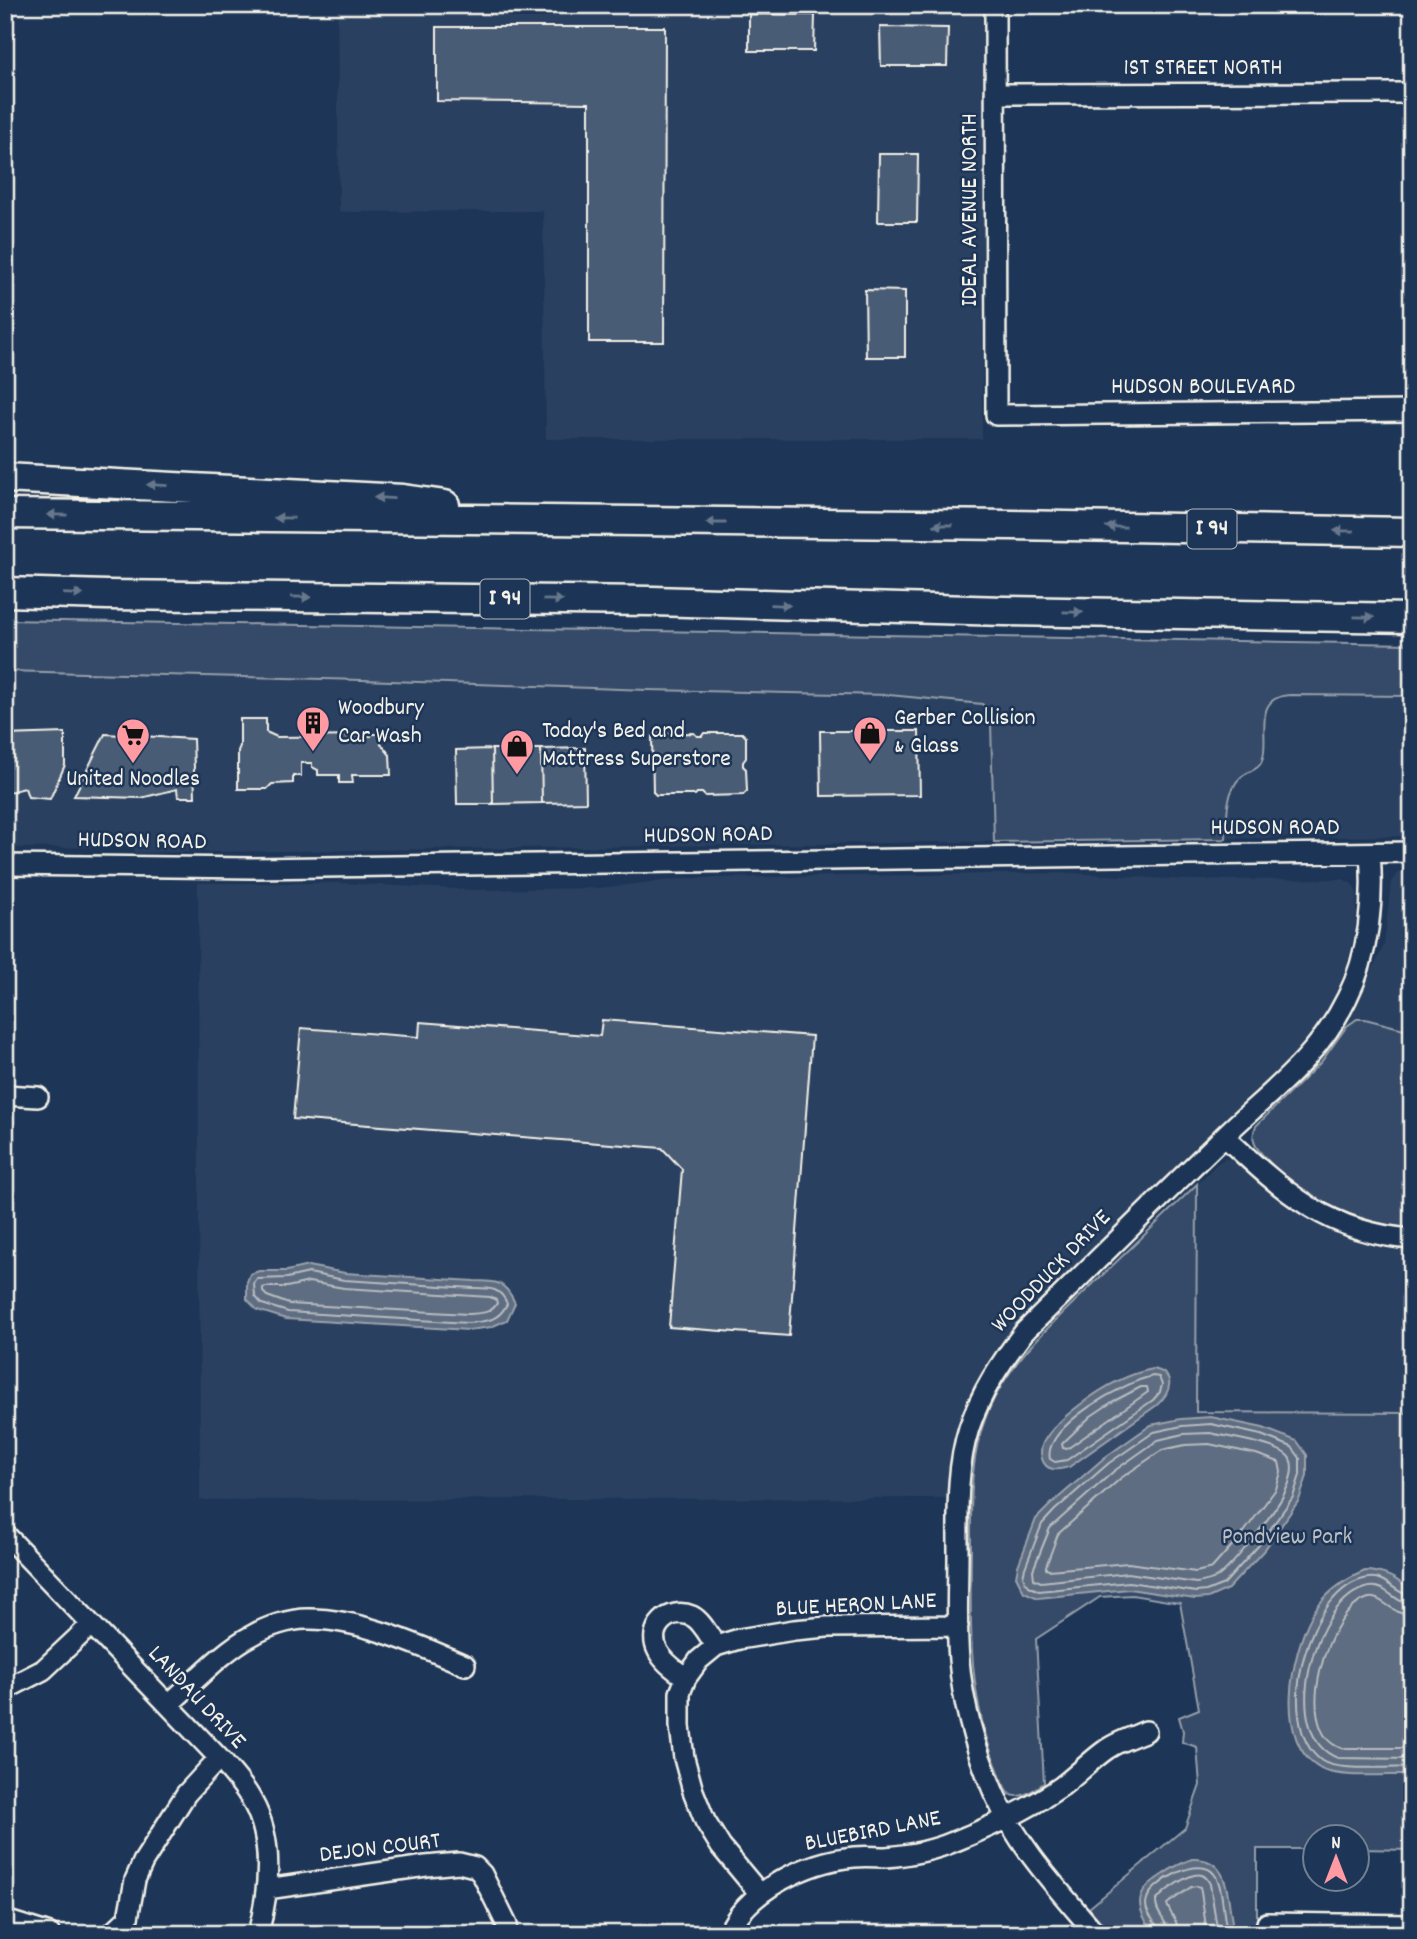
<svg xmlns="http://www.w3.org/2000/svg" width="1417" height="1939" viewBox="0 0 1417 1939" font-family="Dekko,sans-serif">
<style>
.built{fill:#2a4060}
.green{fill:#354a67;stroke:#949ea8;stroke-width:2}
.water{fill:#5e6d82;stroke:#9aa2ab;stroke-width:2}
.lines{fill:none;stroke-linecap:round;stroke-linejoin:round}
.shore{stroke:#b8bcbf;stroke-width:2}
.building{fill:#485b74;stroke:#f4f1e8;stroke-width:2}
.minor-casing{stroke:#f4f1e8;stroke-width:24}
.highway-casing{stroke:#f4f1e8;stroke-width:33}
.minor{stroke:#1d3557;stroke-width:19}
.highway{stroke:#1d3557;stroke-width:28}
.oneway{fill:#68778a}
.labels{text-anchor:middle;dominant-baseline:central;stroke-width:5;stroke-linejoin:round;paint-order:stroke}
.shield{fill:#1d3557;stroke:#b4b9bc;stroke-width:2}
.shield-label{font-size:23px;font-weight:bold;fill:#f4f1e8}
.street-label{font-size:24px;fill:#f4f1e8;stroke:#1d3557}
.poi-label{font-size:24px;fill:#f4f1e8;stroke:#1d3557;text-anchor:start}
.park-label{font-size:24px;fill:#bbbfc1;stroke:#1d3557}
</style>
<rect width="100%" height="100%" fill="#1d3557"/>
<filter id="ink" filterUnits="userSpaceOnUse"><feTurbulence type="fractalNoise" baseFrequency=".0143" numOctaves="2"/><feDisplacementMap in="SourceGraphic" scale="14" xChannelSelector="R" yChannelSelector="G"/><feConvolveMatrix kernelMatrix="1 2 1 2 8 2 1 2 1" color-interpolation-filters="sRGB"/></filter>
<g filter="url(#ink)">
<path class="built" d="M 337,5 L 984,5 L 982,439 L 546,439 L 543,211 L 339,212 Z
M 5,620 L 1412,644 L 1412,836 L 134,853 L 134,847 L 5,848 Z
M 1412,868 L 1412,1031 L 1361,1019 L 1352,1021 L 1345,1028 L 1384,945 L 1391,883 L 1399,872 Z
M 1072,873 L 1189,880 L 1343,879 L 1352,884 L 1357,893 L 1356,921 L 1353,939 L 1345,972 L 1330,1006 L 1316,1028 L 1297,1052 L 1018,1324 L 992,1355 L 970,1395 L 958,1423 L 949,1464 L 947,1498 L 200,1500 L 198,883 L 340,883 L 476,890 L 599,888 L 688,878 Z
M 1224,1159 L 1229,1159 L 1241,1162 L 1262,1183 L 1280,1199 L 1306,1216 L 1327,1227 L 1387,1245 L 1412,1249 L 1412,1413 L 1196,1412 L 1197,1184 L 1218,1163 Z"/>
<path class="green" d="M 5,620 L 1412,644 L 1412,696 L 1290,695 C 1250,697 1271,739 1262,761 C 1259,770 1248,771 1241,777 C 1225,791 1227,820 1226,839 L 994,842 L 991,722 L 989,710 L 982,704 L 889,695 L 648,690 L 362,680 L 5,671 Z
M 1357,1019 L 1365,1019 L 1412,1031 L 1412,1229 C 1358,1223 1309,1201 1270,1163 C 1259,1151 1248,1142 1256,1126 L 1321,1062 L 1347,1026 Z
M 1197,1184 L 1196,1412 L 1412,1413 L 1412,1850 L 1358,1849 L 1358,1838 L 1316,1838 L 1315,1849 L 1257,1849 L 1257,1934 L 1111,1934 L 1089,1908 L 1185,1828 L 1200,1785 L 1197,1747 L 1182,1742 L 1183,1731 L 1179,1717 L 1199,1709 L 1180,1603 L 1132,1595 L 1100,1597 L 1036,1639 L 1044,1783 C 1036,1788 1021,1801 1010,1794 C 1003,1789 1000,1773 996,1765 C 968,1696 970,1624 971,1551 C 971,1505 969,1458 987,1414 C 1009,1360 1052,1324 1093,1284 C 1128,1251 1162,1218 1197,1184 Z"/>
<path class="water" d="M 308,1266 L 345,1273 L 474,1281 C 497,1281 505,1281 515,1303 L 507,1320 L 491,1327 L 469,1330 L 286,1319 L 257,1310 L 247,1299 L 247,1282 L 250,1274 L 259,1271 L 287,1271 Z
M 1153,1369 C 1177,1374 1171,1392 1157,1405 L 1069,1467 C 1064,1468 1057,1470 1053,1469 C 1041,1467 1039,1452 1043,1443 C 1050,1429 1069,1413 1081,1404 C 1102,1388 1127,1374 1153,1369 Z
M 1211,1417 L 1263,1428 L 1297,1441 L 1307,1455 L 1307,1476 L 1299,1500 L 1265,1549 L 1228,1589 L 1208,1598 L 1195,1599 L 1129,1589 L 1038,1598 L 1024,1592 L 1016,1576 L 1018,1566 L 1036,1519 L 1050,1505 L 1104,1458 L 1151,1425 L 1181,1419 Z
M 1365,1571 C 1384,1571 1398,1579 1412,1592 L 1412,1775 C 1389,1774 1340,1779 1321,1769 C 1273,1742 1291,1654 1312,1615 C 1324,1594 1343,1580 1365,1571 Z
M 1192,1859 C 1235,1857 1225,1905 1235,1934 L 1155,1934 C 1135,1909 1133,1893 1162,1875 C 1172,1868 1181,1863 1192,1859 Z"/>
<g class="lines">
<path class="shore" d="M 309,1273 L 344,1280 L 473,1288 C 489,1288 501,1287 507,1304 C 498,1322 486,1321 468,1323 L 288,1312 L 262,1304 L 255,1296 L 254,1284 L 257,1279 L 287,1278 Z
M 309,1282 L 344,1288 L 490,1297 L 496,1300 L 497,1303 C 492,1314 478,1313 468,1314 L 289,1304 L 267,1296 L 263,1292 L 263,1288 L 266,1287 L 287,1287 Z
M 1153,1376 L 1159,1377 L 1162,1385 L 1160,1392 L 1153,1400 L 1067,1460 L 1055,1462 L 1050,1459 C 1042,1427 1126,1381 1153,1376 Z
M 1141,1387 L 1147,1387 L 1148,1392 L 1067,1449 L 1063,1448 L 1062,1444 L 1066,1440 L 1091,1416 L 1112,1402 Z
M 1211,1424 L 1261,1435 L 1292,1447 L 1300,1458 L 1300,1475 L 1293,1497 L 1259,1545 L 1224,1584 L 1206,1591 L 1196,1592 L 1129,1582 L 1039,1591 L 1029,1586 L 1025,1581 L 1023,1576 L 1025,1568 L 1042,1524 L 1055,1510 L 1109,1463 L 1154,1432 L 1182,1426 Z
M 1210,1433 C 1227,1437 1277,1444 1288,1456 C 1296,1465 1290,1483 1285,1492 C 1278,1508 1231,1569 1217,1577 C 1210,1581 1203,1582 1196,1583 L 1128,1573 L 1041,1582 L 1034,1579 L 1033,1570 L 1050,1528 L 1114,1471 L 1158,1440 L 1183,1434 Z
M 1209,1444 L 1256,1454 L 1279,1462 L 1281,1472 L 1276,1489 L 1244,1532 L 1212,1568 L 1196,1572 L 1128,1563 L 1049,1570 L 1046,1569 L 1046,1566 L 1058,1534 L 1121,1478 L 1162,1450 L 1185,1445 Z
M 1412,1596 C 1396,1595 1387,1576 1369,1578 C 1308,1585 1271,1725 1322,1761 C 1338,1772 1390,1766 1412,1768
M 1412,1605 C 1396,1604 1386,1584 1369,1587 C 1313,1597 1277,1737 1338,1758 L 1412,1759
M 1412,1616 C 1393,1615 1381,1595 1369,1598 C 1326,1609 1291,1732 1341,1748 L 1412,1748
M 1160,1934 C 1158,1921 1142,1914 1147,1899 C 1151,1883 1201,1853 1215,1875 C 1224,1888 1222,1917 1228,1934
M 1168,1934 C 1168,1920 1155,1914 1156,1901 C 1163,1892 1190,1871 1202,1875 C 1207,1877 1207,1879 1210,1884 L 1218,1934
M 1179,1934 C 1179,1921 1170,1915 1167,1904 L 1191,1887 L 1197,1886 L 1200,1887 L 1201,1892 L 1207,1934"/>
</g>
<path class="building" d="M 749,14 L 815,15 L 814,51 L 749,51 Z
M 437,27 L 665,27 L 664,342 L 589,342 L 589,103 L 437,101 Z
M 880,27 L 948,28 L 947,66 L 881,66 Z
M 879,154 L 918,154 L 917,222 L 878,222 Z
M 865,290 L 905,291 L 905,357 L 866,357 Z
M 240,719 L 266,719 L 266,732 L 277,737 L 371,736 L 371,734 L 381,734 L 381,744 L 390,755 L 391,775 L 352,775 L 353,783 L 339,783 L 339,775 L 318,775 L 318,770 L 312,767 L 312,763 L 301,763 L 301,776 L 293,776 L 293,783 L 272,784 L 267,789 L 238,789 L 238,751 L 240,746 Z
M 820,731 L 919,731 L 920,795 L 821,796 Z
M 65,733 L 65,765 L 50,799 L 28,797 L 25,788 L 5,793 L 5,735 Z
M 694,733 L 697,736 L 702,736 L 704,733 L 742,733 L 746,737 L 746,758 L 743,762 L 743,766 L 746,769 L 747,791 L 743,795 L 705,796 L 702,793 L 697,793 L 695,795 L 656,795 L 653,792 L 652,737 L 656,734 Z
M 105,734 L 193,739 L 195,797 L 178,797 L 177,789 L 141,798 L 74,796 Z
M 585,748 L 586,802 L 542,803 L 541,749 Z
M 492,749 L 541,749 L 542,803 L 493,804 Z
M 492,749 L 493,804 L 457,804 L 456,750 Z
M 602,1020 L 812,1036 L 789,1336 L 669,1327 L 682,1169 L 662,1148 L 293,1119 L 301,1028 L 419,1037 L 420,1022 L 600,1036 Z"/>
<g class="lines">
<g class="minor-casing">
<path id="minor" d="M 995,5 L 996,415 L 1412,411
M 995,94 L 1412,93
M 5,865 L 252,868 L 1412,852
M 5,1095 L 38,1097
M 1224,1136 C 1282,1190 1327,1233 1412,1239
M 5,1534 L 219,1758 C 231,1772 244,1785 252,1801 C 275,1841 269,1891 258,1934
M 686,1678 C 676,1670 664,1663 658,1651 C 646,1628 669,1606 692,1616 C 702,1621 709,1636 716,1646
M 5,1688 L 10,1687 L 43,1670 L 91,1625
M 169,1704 C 192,1684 225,1649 251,1636 C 266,1627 289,1619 307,1619 C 359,1618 418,1645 465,1665
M 267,1889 L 426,1866 L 459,1863 L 475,1867 L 482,1874 L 507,1925
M 760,1894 L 721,1847 L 705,1821 L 693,1791 L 684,1758 L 680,1726 L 680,1693 L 686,1678 L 699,1660 L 716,1646 L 739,1639 L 794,1630 L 827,1627 L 958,1626
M 5,1920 L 50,1934
M 1267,1923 L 1412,1925
M 111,1934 L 128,1918 L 135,1880 L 143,1862 L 186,1794 L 219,1758
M 728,1934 C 746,1890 809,1861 854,1857 C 865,1856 876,1857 886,1857 C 909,1855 932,1851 953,1842 C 991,1827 1029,1809 1062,1786 C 1077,1775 1091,1760 1107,1749 C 1118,1741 1133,1737 1146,1731
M 1096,1934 C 1058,1889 1018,1847 994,1793 C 976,1751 963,1706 959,1660 C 956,1625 958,1589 958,1554 C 958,1511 956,1469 969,1428 C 981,1392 1001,1362 1024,1332 C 1089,1268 1155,1203 1221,1139 C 1268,1093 1317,1060 1347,998 C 1369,955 1374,901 1370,853"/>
</g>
<g class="highway-casing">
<path id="highway" d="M 5,478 L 403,499 L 445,505
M 5,514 L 1011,525 L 1412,532
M 5,592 L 107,595 L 653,601 L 1005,611 L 1412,618"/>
</g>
<use href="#minor" class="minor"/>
<use href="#highway" class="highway"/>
</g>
<defs><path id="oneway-solid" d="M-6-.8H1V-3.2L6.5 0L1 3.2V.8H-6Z" transform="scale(1.75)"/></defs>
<g class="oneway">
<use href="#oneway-solid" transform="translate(157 485) rotate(-177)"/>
<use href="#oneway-solid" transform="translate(384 498) rotate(-177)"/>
<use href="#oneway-solid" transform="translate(57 515) rotate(-179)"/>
<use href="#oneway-solid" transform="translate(284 518) rotate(-179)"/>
<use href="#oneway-solid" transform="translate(716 523) rotate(-180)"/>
<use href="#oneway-solid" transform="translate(943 525) rotate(-180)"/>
<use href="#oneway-solid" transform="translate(1116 527) rotate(-179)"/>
<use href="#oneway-solid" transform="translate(1344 531) rotate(-179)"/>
<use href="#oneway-solid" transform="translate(73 594) rotate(2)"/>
<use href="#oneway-solid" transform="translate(301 597) rotate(1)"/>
<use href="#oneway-solid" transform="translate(553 600) rotate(1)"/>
<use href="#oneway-solid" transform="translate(780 605) rotate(2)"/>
<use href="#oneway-solid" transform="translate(1073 612) rotate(1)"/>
<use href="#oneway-solid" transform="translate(1364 617) rotate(1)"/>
</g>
</g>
<defs>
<g id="building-pin" transform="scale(1.75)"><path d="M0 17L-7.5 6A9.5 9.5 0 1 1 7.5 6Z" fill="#ff9aa2" stroke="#1d3557"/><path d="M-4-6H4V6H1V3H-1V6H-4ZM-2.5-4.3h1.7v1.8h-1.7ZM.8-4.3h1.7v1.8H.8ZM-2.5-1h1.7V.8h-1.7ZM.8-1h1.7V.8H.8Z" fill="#111"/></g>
<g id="shop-pin" transform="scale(1.75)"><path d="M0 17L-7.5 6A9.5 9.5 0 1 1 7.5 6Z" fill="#ff9aa2" stroke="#1d3557"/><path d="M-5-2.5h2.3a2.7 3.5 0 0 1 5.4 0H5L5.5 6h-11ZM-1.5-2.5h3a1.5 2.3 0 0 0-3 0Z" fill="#111"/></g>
<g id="supermarket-pin" transform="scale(1.75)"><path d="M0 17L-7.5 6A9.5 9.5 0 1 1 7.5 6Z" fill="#ff9aa2" stroke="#1d3557"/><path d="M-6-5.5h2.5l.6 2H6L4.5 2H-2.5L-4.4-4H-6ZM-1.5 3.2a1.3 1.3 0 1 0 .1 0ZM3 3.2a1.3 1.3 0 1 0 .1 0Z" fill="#111"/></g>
</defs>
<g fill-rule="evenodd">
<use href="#building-pin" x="313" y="723"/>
<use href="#shop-pin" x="870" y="733"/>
<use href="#supermarket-pin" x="133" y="735"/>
<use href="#shop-pin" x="517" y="746"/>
</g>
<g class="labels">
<g class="shield">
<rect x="1187.5" y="509.5" width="49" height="39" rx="5"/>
<rect x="480.5" y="579.5" width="49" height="39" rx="5"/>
</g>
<g class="shield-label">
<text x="1212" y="529">I 94</text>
<text x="505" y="599">I 94</text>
</g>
<g class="street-label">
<text x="1203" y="69">1ST STREET NORTH</text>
<text transform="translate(971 210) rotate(-90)">IDEAL AVENUE NORTH</text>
<text x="1203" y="388">HUDSON BOULEVARD</text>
<text x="1275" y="829">HUDSON ROAD</text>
<text transform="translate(708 836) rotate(-1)">HUDSON ROAD</text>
<text transform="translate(142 842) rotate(1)">HUDSON ROAD</text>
<text transform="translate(1052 1272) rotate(-46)">WOODDUCK DRIVE</text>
<text transform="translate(856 1606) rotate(-3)">BLUE HERON LANE</text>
<text transform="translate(196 1698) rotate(47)">LANDAU DRIVE</text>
<text transform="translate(873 1832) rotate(-11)">BLUEBIRD LANE</text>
<text transform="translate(380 1849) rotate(-7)">DEJON COURT</text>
</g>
<g class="poi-label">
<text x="338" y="709">Woodbury<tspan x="338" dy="28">Car Wash</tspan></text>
<text x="894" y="719">Gerber Collision<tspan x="894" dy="28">&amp; Glass</tspan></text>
<text x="542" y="732">Today's Bed and<tspan x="542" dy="28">Mattress Superstore</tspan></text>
<text x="133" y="780" text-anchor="middle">United Noodles</text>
</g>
<g class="park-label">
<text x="1287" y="1538">Pondview Park</text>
</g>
</g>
<rect width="1417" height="1939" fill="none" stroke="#1d3557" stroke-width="28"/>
<rect x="14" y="14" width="1389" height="1911" fill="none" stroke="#f4f1e8" stroke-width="2.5" filter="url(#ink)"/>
<g transform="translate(1336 1858)"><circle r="33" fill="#1d3557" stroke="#738091" stroke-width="2"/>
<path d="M0-5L12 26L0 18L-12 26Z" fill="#ff9aa2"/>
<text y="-10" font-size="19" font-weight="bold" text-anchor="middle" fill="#f4f1e8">N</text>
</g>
</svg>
